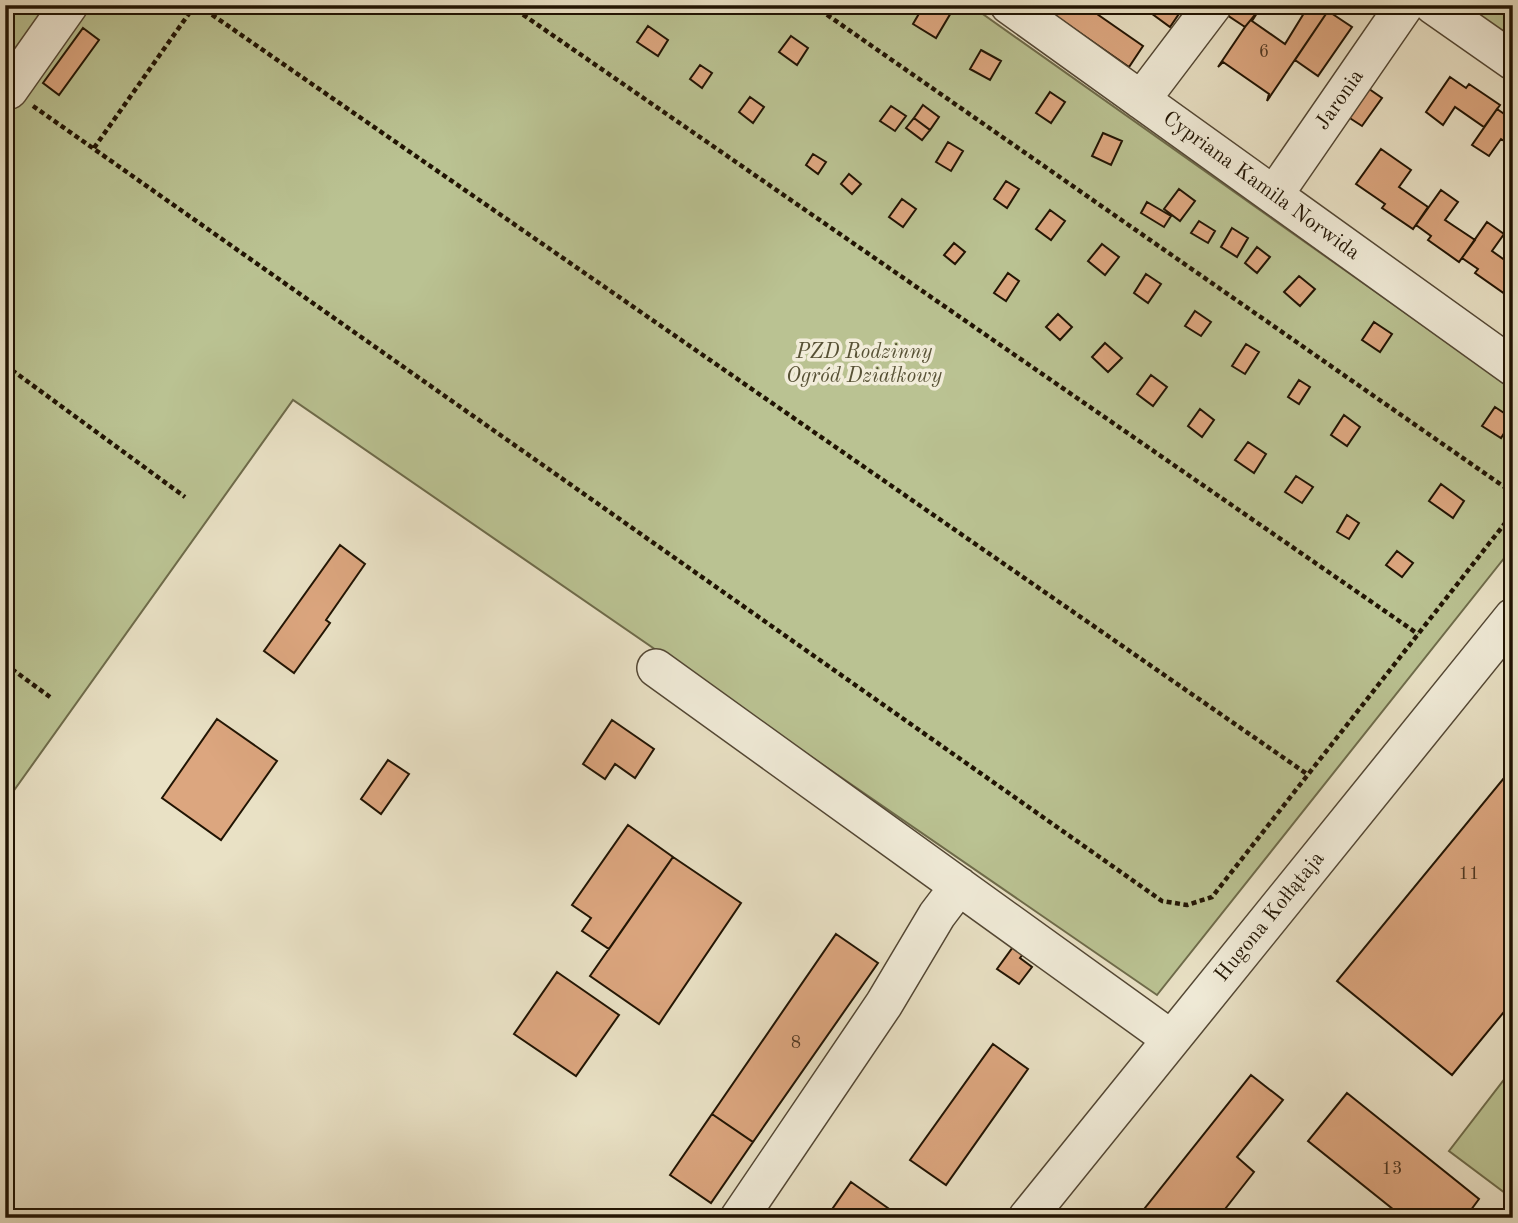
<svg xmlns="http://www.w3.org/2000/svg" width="1518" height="1223" viewBox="0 0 1518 1223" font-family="'Old Standard TT',serif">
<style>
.green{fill:#bac292;stroke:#6e6b4a;stroke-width:2}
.building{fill:#dca67f;stroke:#211403;stroke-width:2}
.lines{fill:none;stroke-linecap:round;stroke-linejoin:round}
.minor-casing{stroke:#534734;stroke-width:40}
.path{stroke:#211403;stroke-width:4.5;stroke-dasharray:5 3.5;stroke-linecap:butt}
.minor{stroke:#f1ecd9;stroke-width:37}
.labels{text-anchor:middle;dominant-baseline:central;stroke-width:7;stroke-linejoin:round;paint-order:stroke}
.number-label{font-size:18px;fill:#503822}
.street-label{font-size:21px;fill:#211403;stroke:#f1ecd9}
.park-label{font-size:21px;font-style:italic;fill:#575135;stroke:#f1ecd9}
</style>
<rect width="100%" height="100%" fill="#e9e1c5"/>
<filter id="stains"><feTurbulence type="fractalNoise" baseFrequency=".00286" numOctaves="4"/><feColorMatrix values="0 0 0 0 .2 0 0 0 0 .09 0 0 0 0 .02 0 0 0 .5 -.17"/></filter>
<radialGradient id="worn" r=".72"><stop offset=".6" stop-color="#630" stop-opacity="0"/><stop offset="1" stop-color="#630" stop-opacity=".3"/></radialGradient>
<path class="green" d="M 5,5 L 970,5 L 1513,389 L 1513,547 L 1157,995 L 293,400 L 5,803 Z
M 1457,5 L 1513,5 L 1513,44 Z
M 1513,1068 L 1513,1199 L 1449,1151 Z"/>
<path class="building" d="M 924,5 L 942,5 L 952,11 L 936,38 L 913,24 Z
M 1040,5 L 1084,5 L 1143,46 L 1129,67 Z
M 1140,5 L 1185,5 L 1170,27 Z
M 1236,5 L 1253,5 L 1259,10 L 1252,21 L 1285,44 L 1309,5 L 1332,5 L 1267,101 L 1269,94 L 1223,62 L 1218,67 L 1245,27 L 1227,15 Z
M 1236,5 L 1253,5 L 1259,10 L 1245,27 L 1227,15 Z
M 1328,11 L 1352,27 L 1318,76 L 1295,60 Z
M 648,26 L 668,40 L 658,56 L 637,42 Z
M 83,28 L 99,40 L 59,95 L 43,83 Z
M 791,36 L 808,48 L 797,65 L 779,52 Z
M 981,50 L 1001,61 L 990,80 L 970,69 Z
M 700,65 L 712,73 L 702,88 L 690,79 Z
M 1450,77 L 1466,88 L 1469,84 L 1500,105 L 1484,127 L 1455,107 L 1443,125 L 1426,112 Z
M 1362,84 L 1382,98 L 1362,126 L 1342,113 Z
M 1050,92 L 1065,102 L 1051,123 L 1036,113 Z
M 750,97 L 764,107 L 753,123 L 739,112 Z
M 923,105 L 939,117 L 930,130 L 914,118 Z
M 891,106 L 906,116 L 895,131 L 880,121 Z
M 1497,109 L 1513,120 L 1513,147 L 1501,139 L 1489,156 L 1472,145 Z
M 914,118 L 930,130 L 922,140 L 906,128 Z
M 1103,133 L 1122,141 L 1111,165 L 1092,156 Z
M 948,142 L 963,151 L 951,171 L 936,162 Z
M 1381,149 L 1411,170 L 1399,187 L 1428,207 L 1413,229 L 1382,208 L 1385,204 L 1356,184 Z
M 813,154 L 826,162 L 818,174 L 806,165 Z
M 849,174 L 861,184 L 852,194 L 841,184 Z
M 1006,181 L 1019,189 L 1007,208 L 994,199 Z
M 1179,189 L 1195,201 L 1180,221 L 1164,209 Z
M 1441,190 L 1458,202 L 1445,220 L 1475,240 L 1459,262 L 1428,240 L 1431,236 L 1416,225 Z
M 902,199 L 916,209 L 903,227 L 889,217 Z
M 1147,202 L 1171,216 L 1164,227 L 1141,213 Z
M 1050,210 L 1065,221 L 1051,240 L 1036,229 Z
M 1199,221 L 1215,231 L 1208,243 L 1191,233 Z
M 1487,222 L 1504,234 L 1492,251 L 1513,266 L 1513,283 L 1505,294 L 1475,273 L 1478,269 L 1462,258 Z
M 1232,228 L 1248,238 L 1237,257 L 1221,247 Z
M 954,243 L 965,252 L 955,264 L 944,255 Z
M 1102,244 L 1119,257 L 1105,275 L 1088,261 Z
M 1257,247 L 1270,257 L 1257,273 L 1245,263 Z
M 1008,273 L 1019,281 L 1006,301 L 994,293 Z
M 1146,274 L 1161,284 L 1148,303 L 1134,293 Z
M 1299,276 L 1315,289 L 1300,306 L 1284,292 Z
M 1195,311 L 1211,322 L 1201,336 L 1185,326 Z
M 1058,314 L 1072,327 L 1060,340 L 1046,327 Z
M 1374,322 L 1392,334 L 1380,352 L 1362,340 Z
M 1105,343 L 1122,358 L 1108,372 L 1092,357 Z
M 1246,344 L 1259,352 L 1245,374 L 1232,366 Z
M 1151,375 L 1167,387 L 1153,406 L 1137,394 Z
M 1299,380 L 1310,387 L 1299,404 L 1288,397 Z
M 1495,407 L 1513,419 L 1501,438 L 1482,426 Z
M 1200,409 L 1214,420 L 1202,437 L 1188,426 Z
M 1344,415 L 1360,427 L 1347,446 L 1331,435 Z
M 1248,442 L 1266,454 L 1254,473 L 1235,460 Z
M 1296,476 L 1313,487 L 1302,503 L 1285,492 Z
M 1441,484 L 1464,501 L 1453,518 L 1429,501 Z
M 1347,515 L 1359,523 L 1349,539 L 1337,532 Z
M 340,545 L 365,564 L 326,620 L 330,623 L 294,673 L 264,651 Z
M 1397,551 L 1413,563 L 1402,577 L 1386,565 Z
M 217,719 L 277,761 L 221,840 L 162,798 Z
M 612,720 L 654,749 L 635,778 L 615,764 L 605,779 L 583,764 Z
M 388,760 L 409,774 L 381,814 L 361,799 Z
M 1513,767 L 1513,1001 L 1452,1075 L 1337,981 Z
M 628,825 L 673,857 L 609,949 L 582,931 L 591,918 L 572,905 Z
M 673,857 L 741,903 L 659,1024 L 590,976 Z
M 836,934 L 878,963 L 753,1142 L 712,1114 Z
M 1013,947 L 1023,954 L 1020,958 L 1032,967 L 1019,984 L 997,969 Z
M 557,972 L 619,1015 L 576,1076 L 514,1034 Z
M 993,1044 L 1028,1069 L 946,1185 L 910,1160 Z
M 1251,1075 L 1283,1100 L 1237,1157 L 1254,1172 L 1218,1218 L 1137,1218 Z
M 1347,1093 L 1479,1199 L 1465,1218 L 1404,1218 L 1308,1141 Z
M 712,1114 L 753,1142 L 711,1203 L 670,1175 Z
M 851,1182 L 902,1218 L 826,1218 Z"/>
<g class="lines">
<g class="minor-casing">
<path id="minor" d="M 1009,5 L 1513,367
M 1433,5 L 1513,61
M 9,90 L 69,5
M 1141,100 L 1213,5
M 1274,195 L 1405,5
M 656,668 L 1171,1039
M 739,1218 L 884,1004 L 937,915 L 959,886
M 1027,1218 L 1513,617"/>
</g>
<path class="path" d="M 198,5 L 1307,774
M 509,5 L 1418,634
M 813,5 L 1513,493
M 33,106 L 1162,901 L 1187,905 L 1212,897 L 1513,513
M 94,148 L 195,5
M 5,365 L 185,497
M 5,664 L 50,697"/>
<use href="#minor" class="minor"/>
</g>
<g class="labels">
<g class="number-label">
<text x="1264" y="52">6</text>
<text x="1469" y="874">11</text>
<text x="796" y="1043">8</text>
<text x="1392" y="1169">13</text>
</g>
<g class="street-label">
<text transform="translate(1340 100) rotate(-55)">Jaronia</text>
<text transform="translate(1261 186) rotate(36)">Cypriana Kamila Norwida</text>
<text transform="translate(1270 917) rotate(-51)">Hugona Kołłątaja</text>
</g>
<g class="park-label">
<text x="864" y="352">PZD Rodzinny<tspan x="864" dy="24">Ogród Działkowy</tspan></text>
</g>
</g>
<rect width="1518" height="1223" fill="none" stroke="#e9e1c5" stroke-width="28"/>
<rect x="7" y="7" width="1504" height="1209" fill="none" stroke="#211403" stroke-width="3.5"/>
<rect x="14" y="14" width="1490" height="1195" fill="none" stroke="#211403" stroke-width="2"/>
<rect width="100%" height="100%" filter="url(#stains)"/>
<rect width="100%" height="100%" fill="url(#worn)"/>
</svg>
